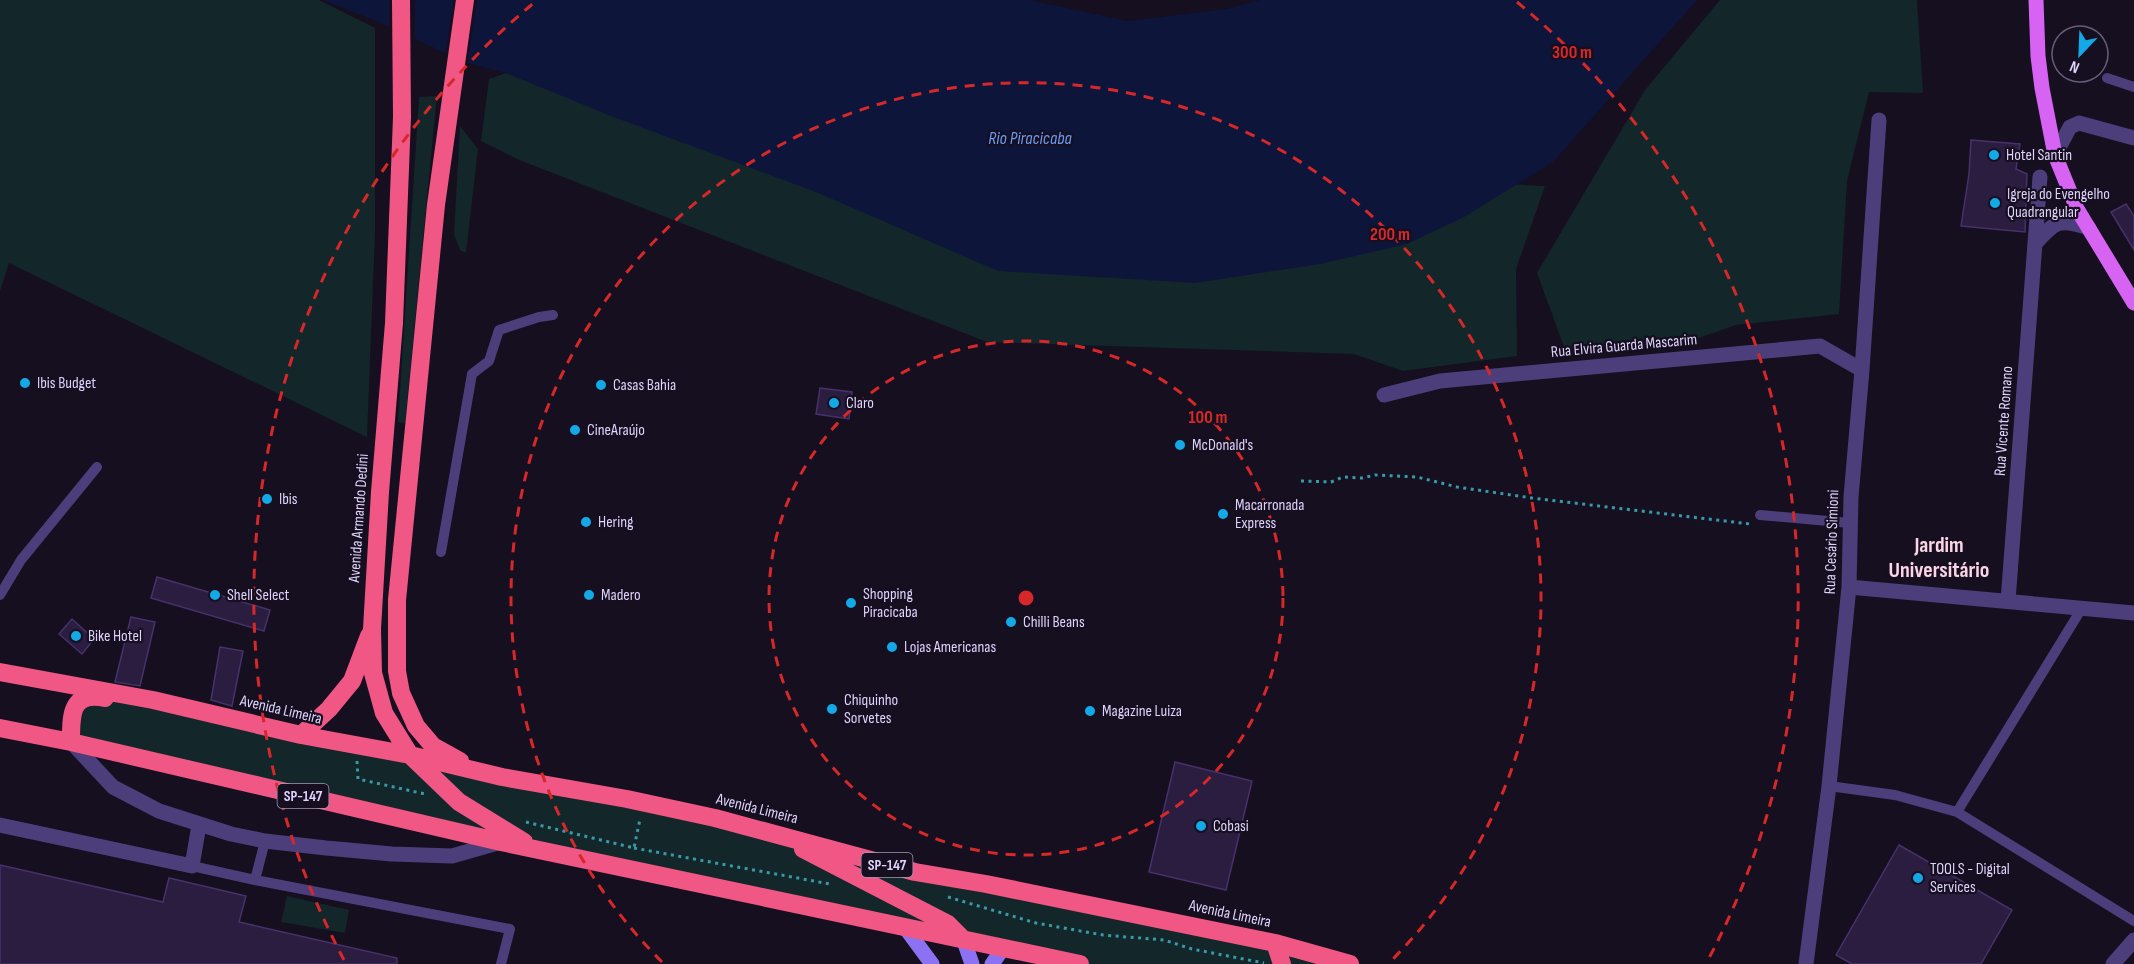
<svg xmlns="http://www.w3.org/2000/svg" width="2134" height="964" viewBox="0 0 2134 964" font-family="'Sofia Sans Condensed',sans-serif">
<style>
.green{fill:#13262a}
.water{fill:#0d153b}
.pier{fill:#150f20}
.building{fill:#2a1d40;stroke:#47316a;stroke-width:1.5}
.lines{fill:none;stroke-linecap:round;stroke-linejoin:round}
.path{stroke:#389aa9;stroke-width:3;stroke-dasharray:3 4.5;stroke-linecap:butt}
.lane{stroke:#4c3e7b;stroke-width:10}
.street{stroke:#4c3e7b;stroke-width:15}
.secondary{stroke:#8d71f3;stroke-width:15}
.primary{stroke:#d763f2;stroke-width:15}
.highway{stroke:#f15784;stroke-width:18}
.ring{fill:none;stroke:#d62828;stroke-width:3;stroke-dasharray:10 8}
.poi-dot{fill:#13a9e6;stroke:#150f20;stroke-width:2}
.labels{text-anchor:middle;dominant-baseline:central;stroke-width:4.5;stroke-linejoin:round;paint-order:stroke}
.shield{fill:#150f20;stroke:#a298b9;stroke-width:1.5}
.shield-label{font-size:15px;font-weight:bold;fill:#dfd2fb}
.poi-label{font-size:16px;fill:#dfd2fb;stroke:#150f20;text-anchor:start}
.street-label{font-size:16px;fill:#dfd2fb;stroke:#150f20}
.water-label{font-size:18px;font-style:italic;fill:#6999f2;stroke:#150f20}
.district-label{font-size:22px;font-weight:bold;fill:#fbd4e6;stroke:#150f20}
.centre{fill:#d62828;stroke:#150f20;stroke-width:3}
.ring-label{font-size:18px;text-anchor:middle;font-weight:bold;fill:#d62828;stroke:#150f20;stroke-width:4.5;stroke-linejoin:round;paint-order:stroke}
</style>
<rect width="100%" height="100%" fill="#150f20"/>
<path class="green" d="M 0,0 L 319,0 L 375,28 L 375,233 L 367,437 L 9,263 L 0,291 Z
M 1720,0 L 1917,0 L 1923,93 L 1869,92 L 1847,181 L 1839,314 L 1736,325 L 1693,340 L 1567,355 L 1537,273 L 1645,90 Z
M 506,73 L 684,143 L 1545,186 L 1516,269 L 1517,356 L 1403,371 L 1354,354 L 987,342 L 517,159 L 481,141 L 489,79 Z
M 437,96 L 405,423 L 398,422 L 419,97 Z
M 460,126 L 478,149 L 466,253 L 460,250 L 454,234 Z
M 153,700 L 1350,964 L 1069,964 L 71,742 L 77,703 Z
M 287,896 L 349,910 L 345,933 L 281,922 Z"/>
<path class="water" d="M 323,0 L 1030,0 L 1127,21 L 1227,9 L 1260,0 L 1697,0 L 1553,162 L 1464,217 L 1407,244 L 1320,264 L 1195,283 L 998,271 L 816,192 L 611,116 L 506,73 L 467,63 L 376,21 Z"/>
<path class="pier" d="M 389,0 L 415,0 L 415,42 L 389,30 Z
M 454,0 L 477,0 L 467,66 L 445,56 Z"/>
<path class="building" d="M 1971,140 L 2020,144 L 2016,169 L 2027,174 L 2025,232 L 1961,226 L 1969,174 Z
M 2126,204 L 2134,216 L 2134,250 L 2111,212 Z
M 820,388 L 852,392 L 849,419 L 816,414 Z
M 157,577 L 270,610 L 264,631 L 151,598 Z
M 131,617 L 155,622 L 140,686 L 115,682 Z
M 72,619 L 94,639 L 82,654 L 59,634 Z
M 220,647 L 243,651 L 232,706 L 211,700 Z
M 1175,762 L 1252,781 L 1226,890 L 1149,872 Z
M 1899,845 L 2012,910 L 1981,964 L 1852,964 L 1836,955 Z
M 0,865 L 163,902 L 169,878 L 246,896 L 239,922 L 397,958 L 397,964 L 0,964 Z"/>
<g class="lines">
<path class="path" d="M 1301,481 L 1331,482 L 1343,477 L 1362,478 L 1375,475 L 1417,477 L 1457,487 L 1532,498 L 1750,524
M 357,761 L 358,779 L 425,794
M 526,822 L 634,848 L 640,819
M 634,848 L 830,884
M 948,897 L 1036,923 L 1103,935 L 1164,940 L 1192,949 L 1264,963"/>
<path class="lane" d="M 2107,78 L 2134,87
M 1760,515 L 1850,523
M 441,552 L 472,374 L 489,361 L 499,330 L 539,317 L 553,315
M 0,595 L 21,560 L 97,467
M 1829,786 L 1895,795 L 1957,812 L 2134,921
M 1957,812 L 2082,608
M 192,866 L 255,880 L 265,841
M 255,880 L 510,929 L 501,964"/>
<path class="street" d="M 2055,155 L 2070,127 L 2079,123 L 2134,138
M 2035,244 C 2055,221 2059,218 2089,228
M 1384,395 L 1440,381 L 1820,346 L 1862,370
M 1849,587 L 2134,613
M 2008,601 L 2040,177
M 71,742 L 113,787 L 159,811 L 231,834 L 265,841 L 326,848 L 392,854 L 452,856 L 501,842
M 0,825 L 192,866 L 199,825
M 1806,964 L 1829,786 L 1849,587 L 1851,497 L 1862,370 L 1879,120
M 2113,964 L 2134,940"/>
<path class="secondary" d="M 904,926 L 932,964
M 963,938 L 972,964
M 992,964 L 1004,947"/>
<path class="primary" d="M 2036,0 L 2038,56 L 2042,88 L 2055,155 L 2077,209 L 2134,303"/>
<path class="highway" d="M 401,0 L 402,117 L 394,323 L 380,492 L 372,629 L 373,673 L 384,713 L 410,755 L 459,802 L 524,842
M 0,672 L 153,700 L 301,735 L 410,755 L 502,777 L 627,799 L 715,818 L 915,872 L 986,884 L 1275,943 L 1350,964
M 0,728 L 71,742 L 501,842 L 1080,964
M 301,735 L 329,709 L 352,681 L 369,636
M 71,742 C 71,716 70,691 105,698
M 460,761 L 433,746 L 416,726 L 401,693 L 397,671 L 397,600 L 436,205 L 465,0
M 803,849 L 948,924 L 961,937
M 1275,943 L 1282,964"/>
</g>
<g class="ring">
<circle cx="1026" cy="598" r="257"/>
<path d="M662 962A515 515 0 1 1 1390 962"/>
<path d="M344 960A772 772 0 0 1 535 2M1517 2A772 772 0 0 1 1708 960"/>
</g>
<g class="poi-dot">
<circle cx="1994" cy="155" r="6"/>
<circle cx="1995" cy="203" r="6"/>
<circle cx="25" cy="383" r="6"/>
<circle cx="601" cy="385" r="6"/>
<circle cx="834" cy="403" r="6"/>
<circle cx="575" cy="430" r="6"/>
<circle cx="1180" cy="445" r="6"/>
<circle cx="267" cy="499" r="6"/>
<circle cx="1223" cy="514" r="6"/>
<circle cx="586" cy="522" r="6"/>
<circle cx="215" cy="595" r="6"/>
<circle cx="589" cy="595" r="6"/>
<circle cx="851" cy="603" r="6"/>
<circle cx="1011" cy="622" r="6"/>
<circle cx="76" cy="636" r="6"/>
<circle cx="892" cy="647" r="6"/>
<circle cx="832" cy="709" r="6"/>
<circle cx="1090" cy="711" r="6"/>
<circle cx="1201" cy="826" r="6"/>
<circle cx="1918" cy="878" r="6"/>
</g>
<g class="labels">
<g class="shield">
<rect x="277.5" y="784" width="51" height="24" rx="4.5"/>
<rect x="861.5" y="853" width="51" height="24" rx="4.5"/>
</g>
<g class="shield-label">
<text x="303" y="796">SP-147</text>
<text x="887" y="865">SP-147</text>
</g>
<g class="poi-label">
<text x="2006" y="155">Hotel Santin</text>
<text x="2007" y="194">Igreja do Evengelho<tspan x="2007" dy="18">Quadrangular</tspan></text>
<text x="37" y="383">Ibis Budget</text>
<text x="613" y="385">Casas Bahia</text>
<text x="846" y="403">Claro</text>
<text x="587" y="430">CineAraújo</text>
<text x="1192" y="445">McDonald's</text>
<text x="279" y="499">Ibis</text>
<text x="1235" y="505">Macarronada<tspan x="1235" dy="18">Express</tspan></text>
<text x="598" y="522">Hering</text>
<text x="863" y="594">Shopping<tspan x="863" dy="18">Piracicaba</tspan></text>
<text x="227" y="595">Shell Select</text>
<text x="601" y="595">Madero</text>
<text x="1023" y="622">Chilli Beans</text>
<text x="88" y="636">Bike Hotel</text>
<text x="904" y="647">Lojas Americanas</text>
<text x="844" y="700">Chiquinho<tspan x="844" dy="18">Sorvetes</tspan></text>
<text x="1102" y="711">Magazine Luiza</text>
<text x="1213" y="826">Cobasi</text>
<text x="1930" y="869">TOOLS - Digital<tspan x="1930" dy="18">Services</tspan></text>
</g>
<g class="street-label">
<text transform="translate(1624 346) rotate(-5)">Rua Elvira Guarda Mascarim</text>
<text transform="translate(2004 421) rotate(-86)">Rua Vicente Romano</text>
<text transform="translate(359 518) rotate(-86)">Avenida Armando Dedini</text>
<text transform="translate(1832 542) rotate(-88)">Rua Cesário Simioni</text>
<text transform="translate(281 710) rotate(13)">Avenida Limeira</text>
<text transform="translate(757 809) rotate(14)">Avenida Limeira</text>
<text transform="translate(1230 914) rotate(12)">Avenida Limeira</text>
</g>
<g class="water-label">
<text x="1030" y="138">Rio Piracicaba</text>
</g>
<g class="district-label">
<text x="1939" y="545">Jardim<tspan x="1939" dy="25">Universitário</tspan></text>
</g>
</g>
<circle cx="1026" cy="598" r="9" class="centre"/>
<g class="ring-label">
<text x="1572" y="58">300 m</text>
<text x="1390" y="240">200 m</text>
<text x="1208" y="423">100 m</text>
</g>
<g transform="translate(2080 54) rotate(203)"><circle r="28" fill="#150f20" stroke="#665d78" stroke-width="1.5"/>
<path d="M0-4.5L10 22L0 15L-10 22Z" fill="#13a9e6"/>
<text y="-9" font-size="16" font-weight="bold" text-anchor="middle" fill="#dfd2fb">N</text>
</g>
</svg>
